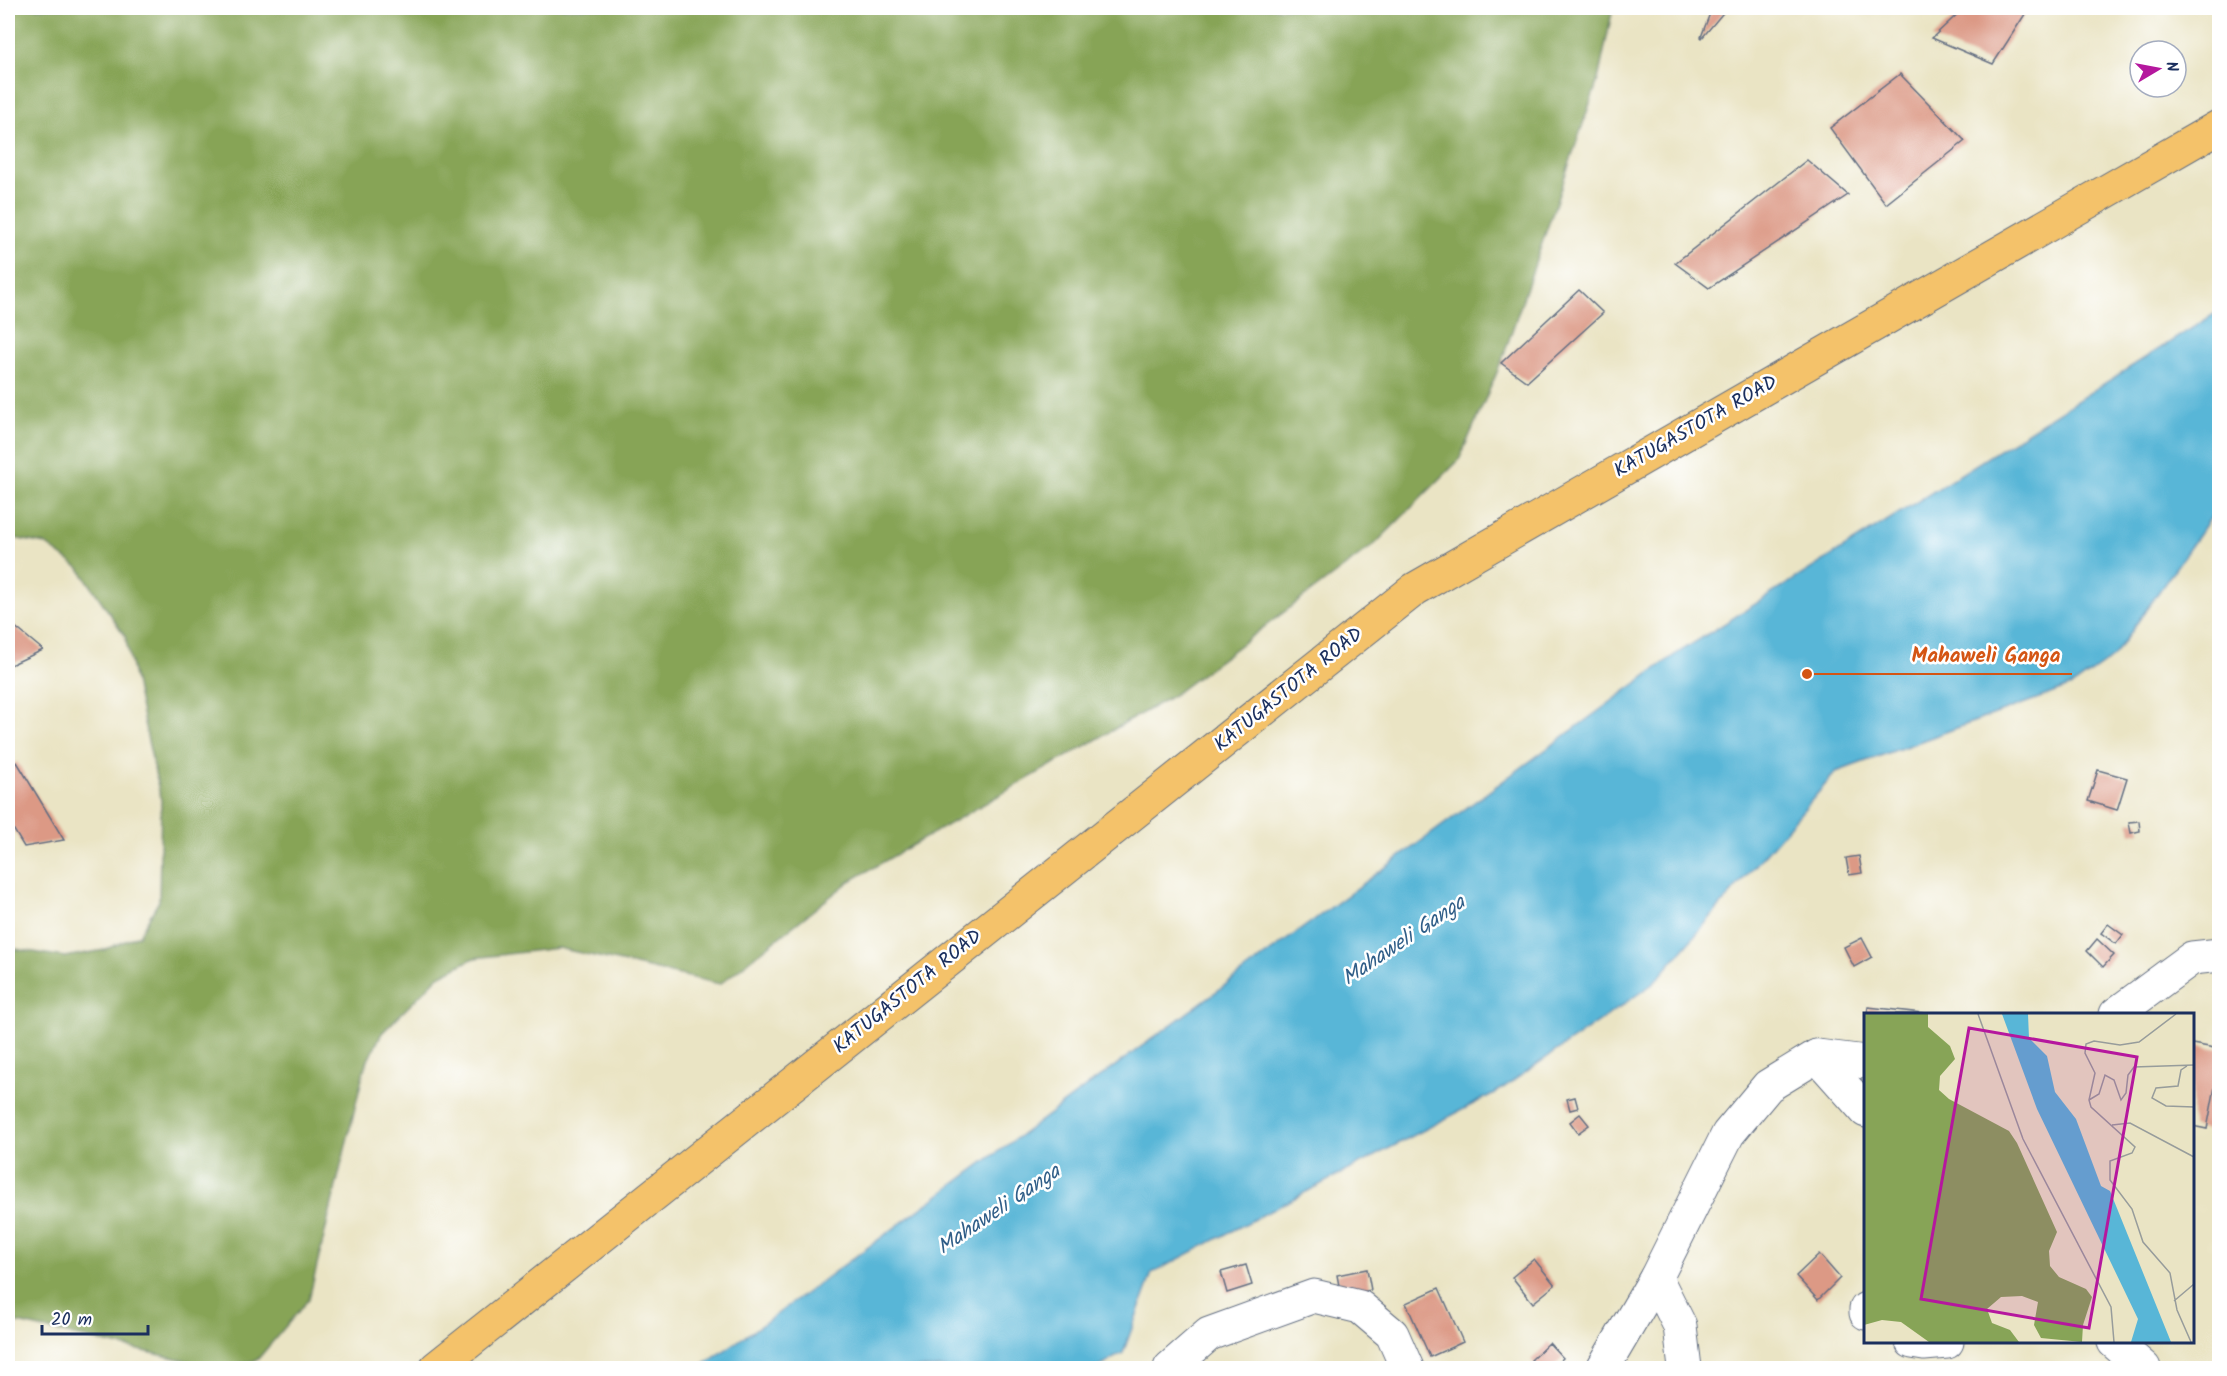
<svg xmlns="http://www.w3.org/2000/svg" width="2227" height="1376" viewBox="0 0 2227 1376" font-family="Kalam,sans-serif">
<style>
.forest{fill:#87a457;stroke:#516a5a;stroke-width:1.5}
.water{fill:#58b6d7;stroke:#3a729a;stroke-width:1.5}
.building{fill:#dc9985}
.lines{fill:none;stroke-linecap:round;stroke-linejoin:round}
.minor-casing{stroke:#636e82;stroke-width:35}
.tertiary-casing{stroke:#636e82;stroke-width:35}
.primary-casing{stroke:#636e82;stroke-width:35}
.minor{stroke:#fff;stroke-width:33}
.tertiary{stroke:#fff;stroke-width:33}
.primary{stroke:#f4c26a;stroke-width:33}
.labels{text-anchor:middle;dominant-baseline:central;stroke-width:5;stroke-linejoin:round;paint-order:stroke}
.street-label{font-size:20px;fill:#1b2f5e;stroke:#fff}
.water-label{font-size:21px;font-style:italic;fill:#305e88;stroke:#fff}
.inset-road{fill:none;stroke:#979c9b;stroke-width:1.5}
.view{fill:#b5179e;fill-opacity:0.15;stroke:#b5179e;stroke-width:3}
.inset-edge{fill:none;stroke:#1b2f5e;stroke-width:3}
.leader{fill:none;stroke:#d45514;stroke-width:2}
.callout-dot{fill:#d45514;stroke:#fff;stroke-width:2}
.callout-label{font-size:21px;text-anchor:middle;font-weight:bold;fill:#d45514;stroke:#fff;stroke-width:5;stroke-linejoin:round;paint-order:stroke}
</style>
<rect width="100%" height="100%" fill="#fff"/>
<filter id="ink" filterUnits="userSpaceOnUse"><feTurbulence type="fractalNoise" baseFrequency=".0167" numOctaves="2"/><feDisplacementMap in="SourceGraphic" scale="12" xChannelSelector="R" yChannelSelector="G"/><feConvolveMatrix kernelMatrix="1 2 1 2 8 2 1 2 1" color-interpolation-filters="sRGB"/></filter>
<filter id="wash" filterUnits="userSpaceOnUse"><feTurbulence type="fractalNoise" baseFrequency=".008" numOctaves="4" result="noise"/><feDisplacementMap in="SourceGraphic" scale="24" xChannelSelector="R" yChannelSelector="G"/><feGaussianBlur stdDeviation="1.35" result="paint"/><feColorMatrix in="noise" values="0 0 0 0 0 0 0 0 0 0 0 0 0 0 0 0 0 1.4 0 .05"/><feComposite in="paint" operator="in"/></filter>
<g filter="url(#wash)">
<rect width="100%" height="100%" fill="#eae4c4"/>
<path class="forest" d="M 8,8 L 1613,8 L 1598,80 L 1501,363 L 1459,460 L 1375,544 L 1172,696 L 850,881 L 720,984 L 558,948 L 474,958 L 439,976 L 382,1033 L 365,1066 L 309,1299 L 257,1360 L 219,1368 L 18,1323 L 8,1325 L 8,948 L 65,957 L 104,950 L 139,935 L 159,901 L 161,800 L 125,636 L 79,568 L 45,544 L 8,537 Z"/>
<path class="water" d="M 2219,311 L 2219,506 L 2113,657 L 2072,686 L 1836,772 L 1654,983 L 1500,1090 L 1152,1273 L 1123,1353 L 1096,1368 L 699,1368 L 773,1317 L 1676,654 Z"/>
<g id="blocks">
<path class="building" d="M 1712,8 L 1727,8 L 1702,38 L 1701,37 Z
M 1964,8 L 2029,8 L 1993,64 L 1932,38 Z
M 1900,74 L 1965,141 L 1886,204 L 1830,128 Z
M 1807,160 L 1848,195 L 1709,288 L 1675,263 Z
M 1579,290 L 1603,313 L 1527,382 L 1501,363 Z
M 8,621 L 43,650 L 8,666 Z
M 17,762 L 64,840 L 24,847 L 8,820 L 8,768 Z
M 2098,770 L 2127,778 L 2117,810 L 2088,801 Z
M 2139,821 L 2140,831 L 2131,833 L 2129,822 Z
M 1859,856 L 1862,873 L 1849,875 L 1846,858 Z
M 2108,924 L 2123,935 L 2116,944 L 2101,933 Z
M 1862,938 L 1872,957 L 1854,967 L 1844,947 Z
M 2097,939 L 2114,955 L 2103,967 L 2087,951 Z
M 1868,1007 L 1922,1013 L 1922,1014 L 1867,1014 Z
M 2192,1044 L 2220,1049 L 2220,1061 L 2207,1129 L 2192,1126 Z
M 1575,1097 L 1578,1108 L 1570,1110 L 1567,1099 Z
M 1580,1114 L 1589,1125 L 1578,1133 L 1570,1122 Z
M 1819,1254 L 1840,1278 L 1818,1300 L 1796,1276 Z
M 1534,1259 L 1555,1285 L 1533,1303 L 1512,1277 Z
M 1246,1265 L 1252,1285 L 1227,1293 L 1221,1272 Z
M 1367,1269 L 1371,1290 L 1341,1296 L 1337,1275 Z
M 1439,1288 L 1463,1342 L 1430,1357 L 1406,1303 Z
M 1549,1343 L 1563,1358 L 1552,1368 L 1539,1368 L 1531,1360 Z
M 1473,1362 L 1476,1368 L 1459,1368 Z"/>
</g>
</g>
<g filter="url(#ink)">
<use href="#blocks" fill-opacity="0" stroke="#636e82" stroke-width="1.5"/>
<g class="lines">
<g class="minor-casing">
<path id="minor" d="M 1817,1056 L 1866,1111
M 1656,1278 L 1680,1326 L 1685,1368
M 1866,1309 L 1866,1313
M 1912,1342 L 1924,1344 L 1947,1342
M 2114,1342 L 2144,1368"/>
</g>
<g class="tertiary-casing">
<path id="tertiary" d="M 2116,1014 L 2192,958 L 2220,955
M 1170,1368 L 1209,1334 L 1314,1296 L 1360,1307 L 1392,1334 L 1407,1368
M 1603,1368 L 1656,1278 L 1728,1134 L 1768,1086 L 1817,1056 L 1866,1062"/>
</g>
<g class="primary-casing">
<path id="primary" d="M 436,1368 L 1415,589 L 2220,126"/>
</g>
<use href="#minor" class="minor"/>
<use href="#tertiary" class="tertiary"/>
<use href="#primary" class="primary"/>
</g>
</g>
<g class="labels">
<g class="street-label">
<text transform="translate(1696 427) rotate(-30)">KATUGASTOTA ROAD</text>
<text transform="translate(1289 690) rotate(-39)">KATUGASTOTA ROAD</text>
<text transform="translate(908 992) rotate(-39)">KATUGASTOTA ROAD</text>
</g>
<g class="water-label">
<text transform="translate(1404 941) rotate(-34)">Mahaweli Ganga</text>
<text transform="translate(999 1210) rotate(-34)">Mahaweli Ganga</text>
</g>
</g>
<g transform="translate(1864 1013)">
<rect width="330" height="330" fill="#eae4c4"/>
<path d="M 0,1 L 64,1 L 64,14 L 86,33 L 91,46 L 76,63 L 75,77 L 85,86 L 145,118 L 153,130 L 193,219 L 185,238 L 186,253 L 195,264 L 222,276 L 228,284 L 219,312 L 218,329 L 177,325 L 170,312 L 174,289 L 158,283 L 137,284 L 123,296 L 128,310 L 146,317 L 155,329 L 65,329 L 37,309 L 18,307 L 0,312 Z" fill="#87a457"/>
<path d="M 138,1 L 164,1 L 165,25 L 183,43 L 191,79 L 212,106 L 237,173 L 246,178 L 307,329 L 267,329 L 274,306 L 173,96 Z" fill="#58b6d7"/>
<path class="inset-road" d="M 114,1 L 159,126 L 247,294 L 250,329M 312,1 L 275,29 L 256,32 L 230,28 L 222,31 L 221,40 L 231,60 L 225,87 L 227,94 L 271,134 L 268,140 L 246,148 L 246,167 L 268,196 L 279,229 L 306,260 L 313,297 L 327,329M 323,53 L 317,57 L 314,73 L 292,75 L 288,85 L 302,93 L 330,94M 225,87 L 235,81 L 241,62 L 250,67 L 257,87 L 262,80 L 264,62 L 270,54 L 330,52M 248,112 L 266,110 L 330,144M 310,288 L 330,271"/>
<path class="view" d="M 105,15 L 273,44 L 225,315 L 57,286 Z"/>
<rect width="330" height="330" class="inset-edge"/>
</g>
<path class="leader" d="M1807 674L1899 674H2072"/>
<circle class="callout-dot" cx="1807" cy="674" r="6"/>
<g class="callout-label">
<text x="1986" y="662">Mahaweli Ganga</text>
</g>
<rect width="2227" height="1376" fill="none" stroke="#fff" stroke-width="30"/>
<g transform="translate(2158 69) rotate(80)"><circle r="28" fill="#ffffff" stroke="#a4acbf" stroke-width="1.5"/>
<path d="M0-4.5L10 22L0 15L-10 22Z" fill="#b5179e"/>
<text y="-9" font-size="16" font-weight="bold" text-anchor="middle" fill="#1b2f5e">N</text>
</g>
<path d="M42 1325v9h106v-9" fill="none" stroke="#1b2f5e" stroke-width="3"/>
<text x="51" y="1325" font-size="18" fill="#1b2f5e" stroke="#ffffff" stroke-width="4.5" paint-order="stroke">20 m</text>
</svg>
